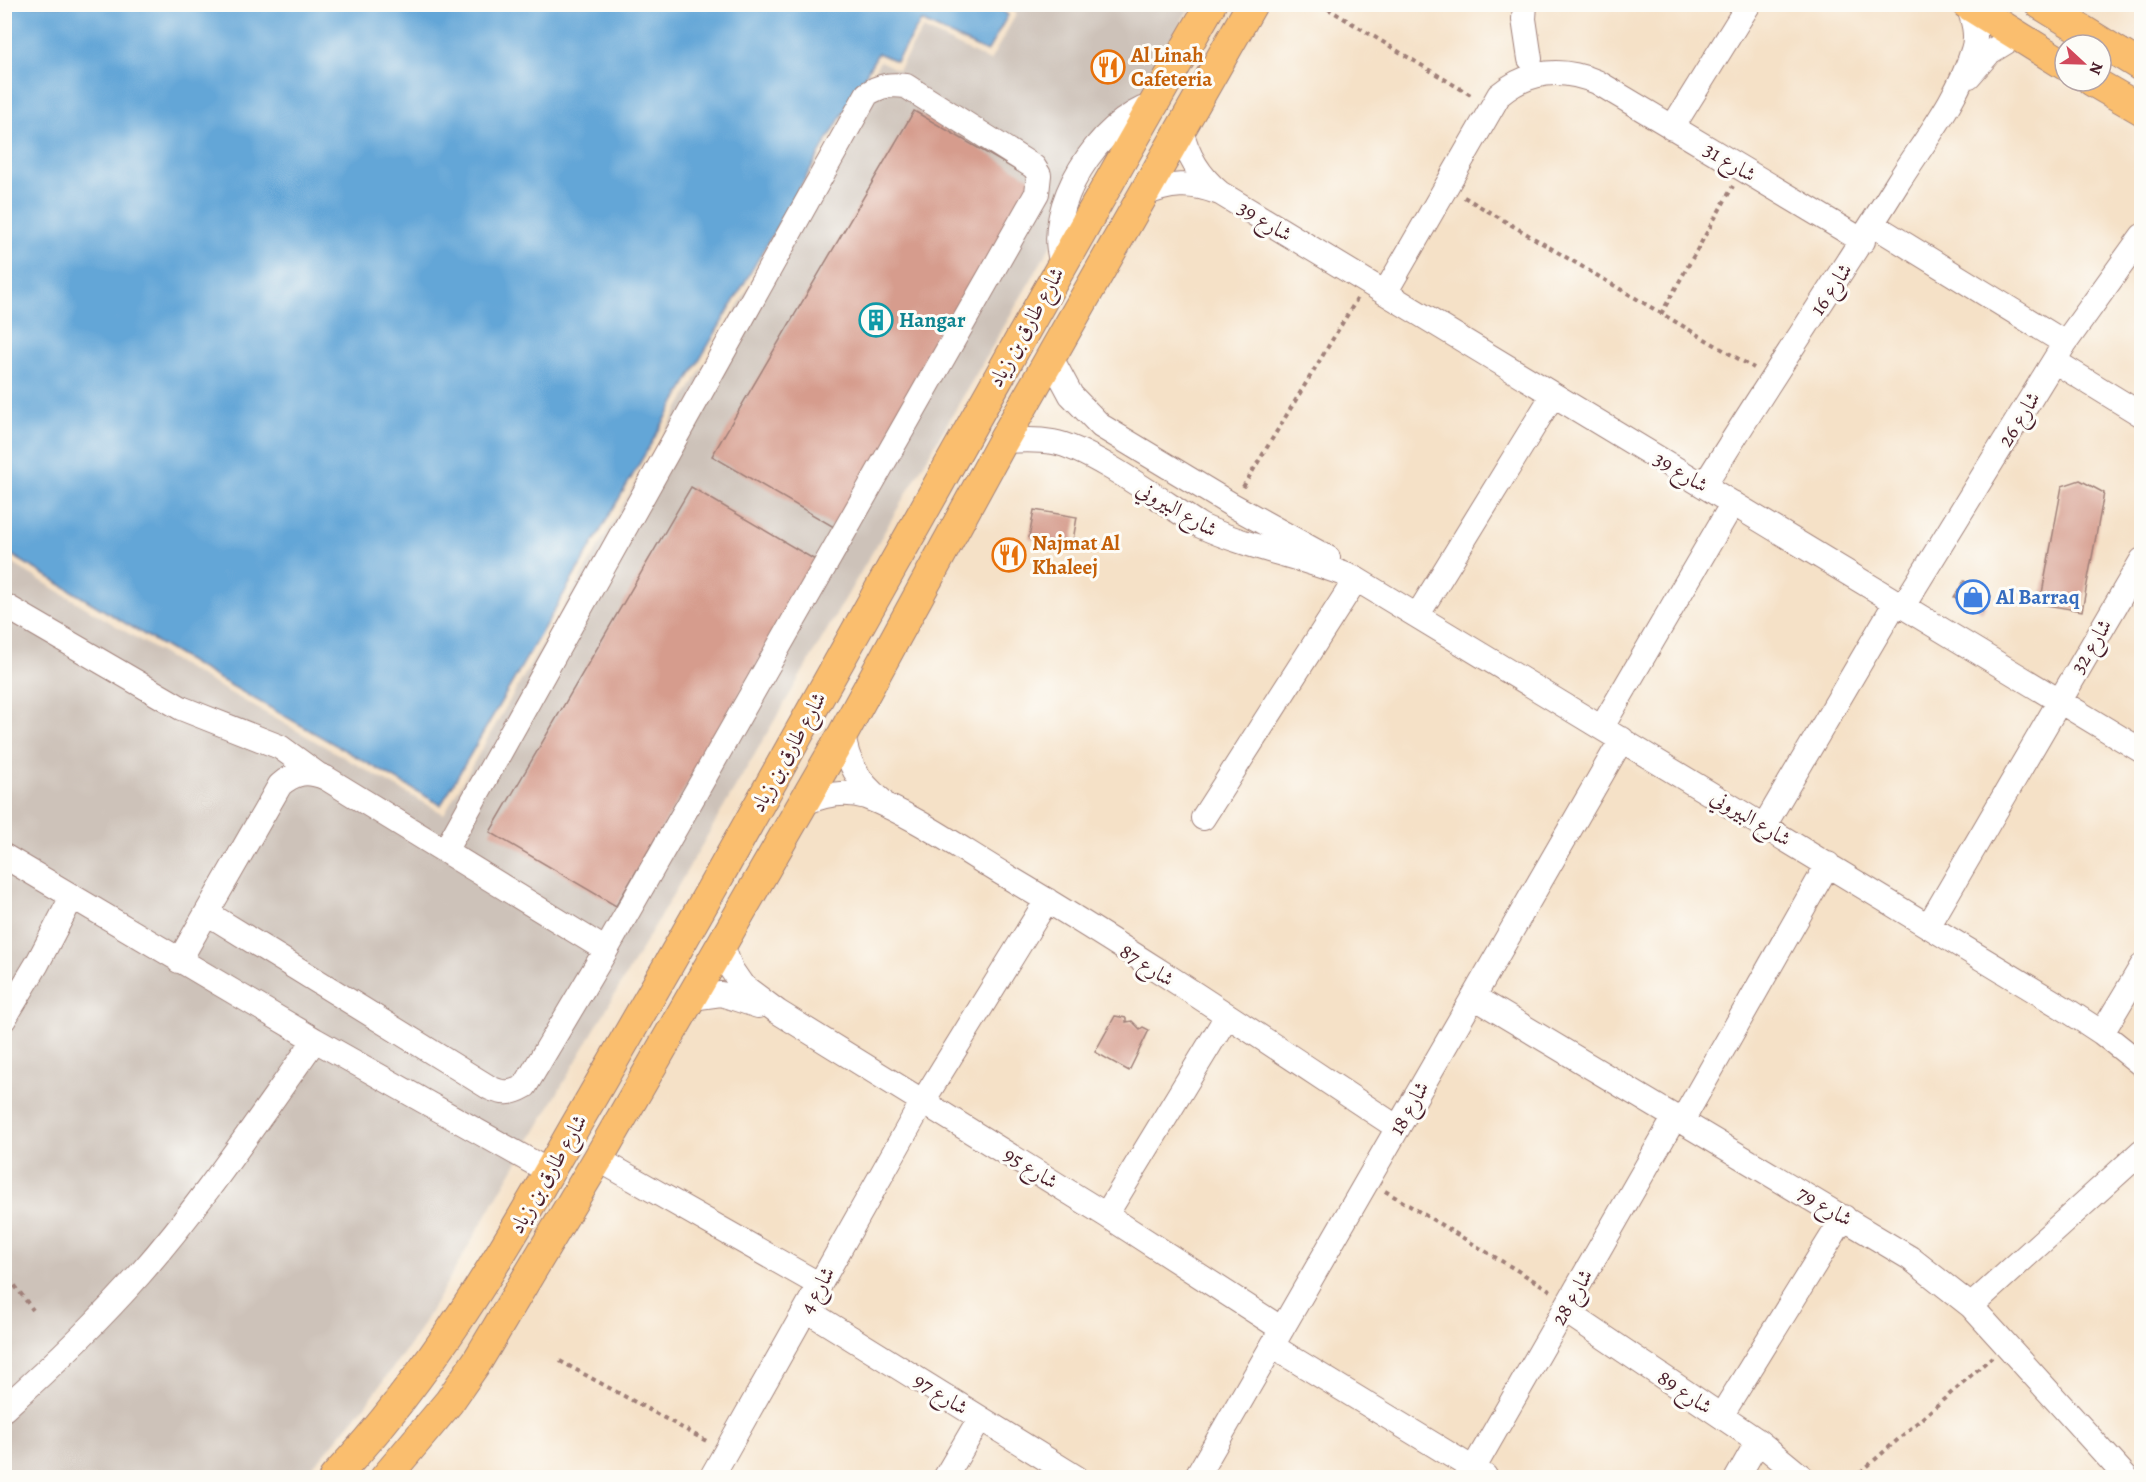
<svg xmlns="http://www.w3.org/2000/svg" width="2146" height="1482" viewBox="0 0 2146 1482" font-family="Alegreya,Amiri,serif">
<style>
.industrial{fill:#cdc2b9}
.water{fill:#63a6d7;stroke:#566281;stroke-width:1.5}
.building{fill:#d69c8d}
.lines{fill:none;stroke-linecap:round;stroke-linejoin:round}
.minor-casing{stroke:#a08079;stroke-width:26}
.major-casing{stroke:#a08079;stroke-width:32}
.path{stroke:#a08079;stroke-width:4;stroke-dasharray:4.5 4.5;stroke-linecap:butt}
.minor{stroke:#fff;stroke-width:24}
.major{stroke:#fabe6e;stroke-width:30}
.labels{text-anchor:middle;dominant-baseline:central;stroke-width:6;stroke-linejoin:round;paint-order:stroke}
.food-label{font-size:21px;font-weight:bold;fill:#c56008;stroke:#fdfcf7;text-anchor:start}
.street-label{font-size:21px;fill:#4a1f2b;stroke:#fdfcf7}
.culture-label{font-size:21px;font-weight:bold;fill:#0d838f;stroke:#fdfcf7;text-anchor:start}
.shop-label{font-size:21px;font-weight:bold;fill:#366cbe;stroke:#fdfcf7;text-anchor:start}
</style>
<rect width="100%" height="100%" fill="#fdfcf7"/>
<filter id="ink" filterUnits="userSpaceOnUse"><feTurbulence type="fractalNoise" baseFrequency=".0167" numOctaves="2"/><feDisplacementMap in="SourceGraphic" scale="12" xChannelSelector="R" yChannelSelector="G"/><feConvolveMatrix kernelMatrix="1 2 1 2 8 2 1 2 1" color-interpolation-filters="sRGB"/></filter>
<filter id="wash" filterUnits="userSpaceOnUse"><feTurbulence type="fractalNoise" baseFrequency=".008" numOctaves="4" result="noise"/><feDisplacementMap in="SourceGraphic" scale="24" xChannelSelector="R" yChannelSelector="G"/><feGaussianBlur stdDeviation="1.35" result="paint"/><feColorMatrix in="noise" values="0 0 0 0 0 0 0 0 0 0 0 0 0 0 0 0 0 1.4 0 .05"/><feComposite in="paint" operator="in"/></filter>
<g filter="url(#wash)">
<rect width="100%" height="100%" fill="#f5e1c7"/>
<path class="industrial" d="M 1006,5 L 1191,5 L 416,1336 L 371,1398 L 320,1459 L 301,1477 L 5,1478 L 5,559 L 191,671 L 444,814 L 880,61 L 898,70 L 923,29 L 990,61 L 1017,13 Z"/>
<path class="water" d="M 994,4 L 1008,15 L 987,52 L 921,21 L 896,61 L 878,53 L 441,805 L 195,665 L 5,551 L 5,5 Z"/>
<g id="blocks">
<path class="building" d="M 914,111 L 1040,184 L 839,530 L 712,456 Z
M 2080,480 L 2104,493 L 2082,611 L 2040,604 L 2062,486 Z
M 691,487 L 817,561 L 616,906 L 490,832 Z
M 1034,510 L 1077,517 L 1072,546 L 1029,538 Z
M 1001,542 L 1024,552 L 1016,569 L 994,559 Z
M 1964,581 L 1991,596 L 1982,612 L 1954,597 Z
M 1115,1016 L 1126,1018 L 1126,1022 L 1132,1021 L 1140,1029 L 1143,1027 L 1149,1030 L 1129,1071 L 1095,1052 Z"/>
</g>
</g>
<g filter="url(#ink)">
<use href="#blocks" fill-opacity="0" stroke="#a08079" stroke-width="1.5"/>
<g class="lines">
<g class="minor-casing">
<path id="minor" d="M 1525,4 L 1524,19 L 1530,59
M 1969,76 L 1990,52 L 2016,36
M 1672,128 L 1749,4
M 1181,129 C 1187,156 1199,176 1220,193 L 2142,751
M 1143,195 C 1169,183 1191,182 1217,192
M 1872,224 L 2065,343
M 1062,263 C 1043,208 1099,121 1153,105
M 1385,293 L 1499,95 C 1529,70 1561,67 1597,82 L 1863,241
M 1050,356 L 1071,395 L 1101,426 L 1232,505 L 1328,558
M 2054,361 L 2142,415
M 1003,441 C 1020,440 1036,439 1053,442 C 1092,449 1164,503 1201,526 C 1251,549 1305,557 1356,579 L 2070,1012 L 2102,1033 L 2142,1065
M 1704,486 C 1767,384 1834,285 1897,184 C 1924,141 1959,98 1973,50 C 1978,35 1973,20 1968,5
M 4,605 L 181,708 L 280,747 L 317,774
M 1903,606 L 2065,343 L 2142,236
M 1417,616 L 1553,395
M 1602,727 L 1733,503
M 843,734 C 847,762 858,782 881,800
M 804,803 C 823,795 845,790 866,797 C 916,816 962,850 1008,877 C 1141,956 1269,1043 1398,1128
M 1203,818 L 1356,579
M 1764,826 L 1896,602
M 4,856 L 315,1040 L 550,1172
M 207,913 L 490,1088 C 503,1094 511,1094 525,1086 L 606,950 L 1037,193 L 1039,175 L 1034,167 L 906,86 C 891,84 881,85 867,94 L 445,851
M 1929,925 L 2142,560
M 722,945 L 731,969 L 742,985 L 778,1012 L 1106,1215 L 1282,1329
M 179,961 L 280,785 C 295,772 308,770 326,778 L 606,950
M 1474,997 L 1910,1258 L 1971,1306 L 2127,1478
M 692,998 L 721,994 L 758,1006
M 4,1019 L 37,964 L 72,897
M 2102,1033 L 2142,966
M 1682,1121 L 1828,864
M 598,1159 L 820,1285
M 1106,1215 L 1227,1016
M 1971,1306 L 2142,1151
M 806,1310 L 1077,1478
M 1564,1310 L 1758,1441 L 1803,1478
M 1272,1346 L 1485,1476
M 4,1409 C 52,1366 98,1322 140,1274 C 204,1201 258,1119 315,1040
M 1721,1416 L 1844,1217
M 711,1478 L 923,1101 L 1047,900
M 945,1478 L 980,1418
M 1196,1478 L 1622,739
M 1468,1478 L 1675,1117
M 1737,1478 L 1758,1441"/>
</g>
<g class="major-casing">
<path id="major" d="M 1967,4 L 2065,65
M 2040,4 L 2142,67
M 2092,81 L 2142,110
M 334,1478 C 433,1372 502,1255 573,1130 C 622,1046 671,961 719,876 C 882,585 1044,294 1211,4
M 385,1478 L 449,1402 L 478,1360 L 598,1159 L 843,734 L 1003,441 L 1252,4"/>
</g>
<path class="path" d="M 1320,4 L 1474,97
M 1464,197 L 1754,368
M 1661,314 L 1733,186
M 1243,487 L 1357,299
M 1385,1191 L 1553,1292
M 4,1271 L 33,1310
M 560,1361 L 710,1443
M 1854,1478 L 1992,1357"/>
<use href="#minor" class="minor"/>
<use href="#major" class="major"/>
</g>
</g>
<defs>
<g id="restaurant-ring" transform="scale(1.725)"><circle r="9.5" fill="#fdfcf7" stroke="#e8710a" stroke-width="1.5"/><path d="M-5-6h1v4h1v-4h1v4h1v-4h1v5L-1.5 .5V6h-2V.5L-5-1ZM5-6V6H3V1.5H1.5Q1.5-4 5-6Z" fill="#e8710a"/></g>
<g id="building-ring" transform="scale(1.725)"><circle r="9.5" fill="#fdfcf7" stroke="#0f9aa8" stroke-width="1.5"/><path d="M-4-6H4V6H1V3H-1V6H-4ZM-2.5-4.3h1.7v1.8h-1.7ZM.8-4.3h1.7v1.8H.8ZM-2.5-1h1.7V.8h-1.7ZM.8-1h1.7V.8H.8Z" fill="#0f9aa8"/></g>
<g id="shop-ring" transform="scale(1.725)"><circle r="9.5" fill="#fdfcf7" stroke="#3f7fe0" stroke-width="1.5"/><path d="M-5-2.5h2.3a2.7 3.5 0 0 1 5.4 0H5L5.5 6h-11ZM-1.5-2.5h3a1.5 2.3 0 0 0-3 0Z" fill="#3f7fe0"/></g>
</defs>
<g fill-rule="evenodd">
<use href="#restaurant-ring" x="1108" y="67"/>
<use href="#building-ring" x="876" y="320"/>
<use href="#restaurant-ring" x="1009" y="555"/>
<use href="#shop-ring" x="1973" y="597"/>
</g>
<g class="labels">
<g class="food-label">
<text x="1131" y="55">Al Linah<tspan x="1131" dy="24">Cafeteria</tspan></text>
<text x="1032" y="543">Najmat Al<tspan x="1032" dy="24">Khaleej</tspan></text>
</g>
<g class="street-label">
<text transform="translate(1730 162) rotate(31)">شارع 31</text>
<text transform="translate(1265 221) rotate(31)">شارع 39</text>
<text transform="translate(1831 289) rotate(-56)">شارع 16</text>
<text transform="translate(1026 327) rotate(-61)">شارع طارق بن زياد</text>
<text transform="translate(2019 419) rotate(-58)">شارع 26</text>
<text transform="translate(1681 472) rotate(31)">شارع 39</text>
<text transform="translate(1177 509) rotate(30)">شارع البيروني</text>
<text transform="translate(2091 646) rotate(-59)">شارع 32</text>
<text transform="translate(788 752) rotate(-61)">شارع طارق بن زياد</text>
<text transform="translate(1751 818) rotate(31)">شارع البيروني</text>
<text transform="translate(1147 965) rotate(33)">شارع 87</text>
<text transform="translate(1409 1108) rotate(-60)">شارع 18</text>
<text transform="translate(1031 1168) rotate(32)">شارع 95</text>
<text transform="translate(548 1174) rotate(-60)">شارع طارق بن زياد</text>
<text transform="translate(1825 1206) rotate(30)">شارع 79</text>
<text transform="translate(817 1290) rotate(-61)">شارع 4</text>
<text transform="translate(1572 1297) rotate(-60)">شارع 28</text>
<text transform="translate(1685 1392) rotate(34)">شارع 89</text>
<text transform="translate(941 1394) rotate(32)">شارع 97</text>
</g>
<g class="culture-label">
<text x="899" y="320">Hangar</text>
</g>
<g class="shop-label">
<text x="1996" y="597">Al Barraq</text>
</g>
</g>
<rect width="2146" height="1482" fill="none" stroke="#fdfcf7" stroke-width="24"/>
<g transform="translate(2083 63) rotate(112)"><circle r="28" fill="#fdfcf7" stroke="#b5a4a5" stroke-width="1.5"/>
<path d="M0-4.5L10 22L0 15L-10 22Z" fill="#d1495b"/>
<text y="-9" font-size="16" font-weight="bold" text-anchor="middle" fill="#4a1f2b">N</text>
</g>
</svg>
